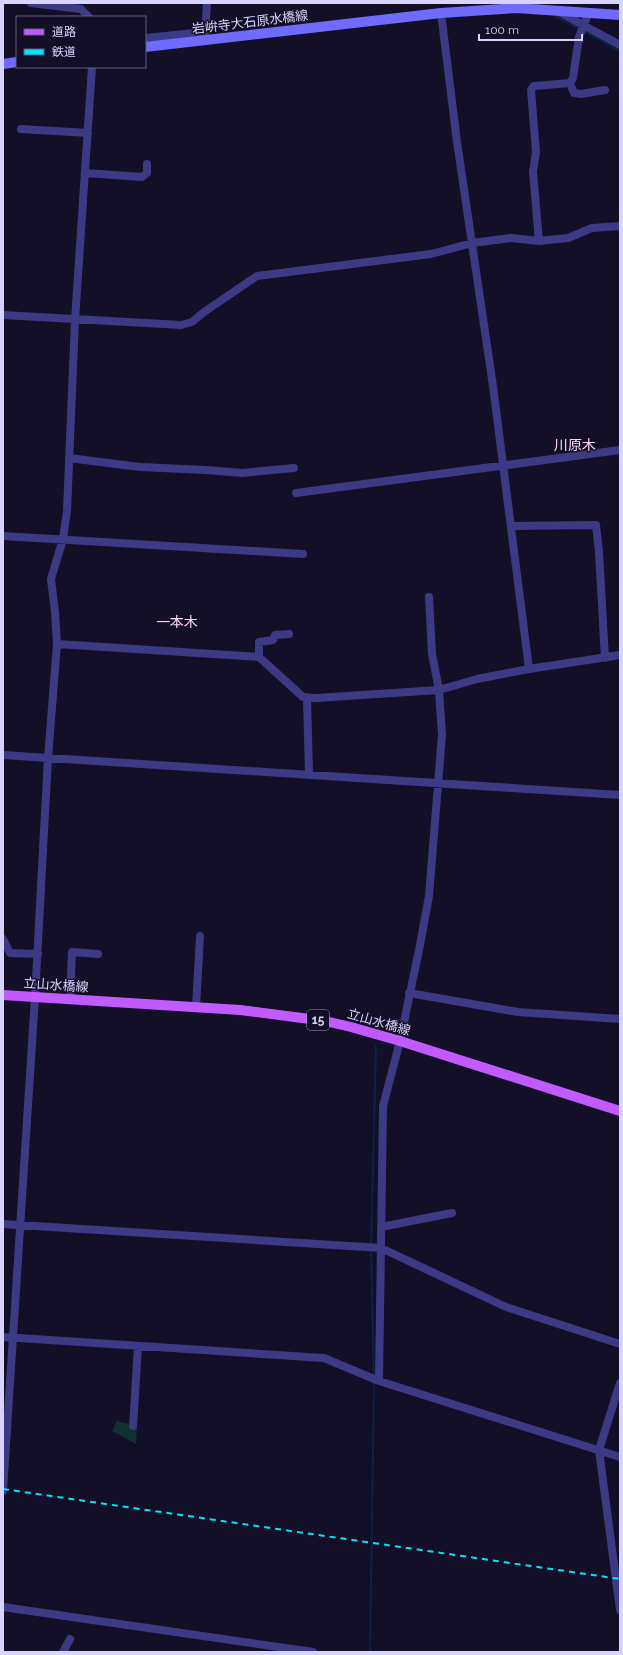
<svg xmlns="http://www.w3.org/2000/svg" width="623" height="1655" viewBox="0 0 623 1655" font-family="Raleway,'Noto Sans JP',sans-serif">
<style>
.green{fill:#12302f}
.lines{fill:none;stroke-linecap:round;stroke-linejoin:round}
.stream{stroke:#0c2248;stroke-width:2}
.street{stroke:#3d3a85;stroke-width:8}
.secondary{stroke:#6f6bff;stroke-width:10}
.primary{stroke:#c25bff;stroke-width:10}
.rail{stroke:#00e5ff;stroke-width:2;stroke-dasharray:6 5;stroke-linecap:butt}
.labels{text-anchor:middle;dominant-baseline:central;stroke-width:3;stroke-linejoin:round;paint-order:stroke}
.shield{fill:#130f26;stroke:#9e99be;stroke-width:1}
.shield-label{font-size:12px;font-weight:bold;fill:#d9d4ff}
.street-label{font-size:13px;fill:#d9d4ff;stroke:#130f26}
.neighbourhood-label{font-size:14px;fill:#ffd6f0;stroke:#130f26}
</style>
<rect width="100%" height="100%" fill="#130f26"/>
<path class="green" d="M 117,1421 L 137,1426 L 136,1444 L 112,1431 Z"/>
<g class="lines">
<path class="stream" d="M 551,14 L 579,29
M 583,31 L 620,51
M 371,1245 L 376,1046
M 371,1249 L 374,1377
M 370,1652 L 374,1381"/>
<path class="street" d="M 31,3 L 81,9 L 89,17
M 559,12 L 620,45
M 441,13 L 457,142 L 493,386 L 529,669
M 205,36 L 207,3
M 145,38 L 205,32
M 570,83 L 574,93 L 581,94 L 605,90
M 21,129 L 88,133
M 85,173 L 142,177 L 147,173 L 147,164
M 539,241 L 533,172 L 536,152 L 531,90 L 534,86 L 570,83 L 573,78 L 579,37 L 589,12
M 3,315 L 181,325 L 192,322 L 204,312 L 257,276 L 431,254 L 472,243 L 511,238 L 539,241 L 568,238 L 592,228 L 620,226
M 69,458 L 140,467 L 206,470 L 242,473 L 294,468
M 296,493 L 620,450
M 511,526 L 596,525 L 599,552 L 605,658
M 3,536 L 303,554
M 57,644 L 259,657 L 303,697 L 316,698 L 439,690 L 477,679 L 529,669 L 620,655
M 259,657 L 259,642 L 273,640 L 275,635 L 289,634
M 307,697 L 309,775
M 3,755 L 620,795
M 3,939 L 10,953 L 38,954
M 409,993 L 518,1012 L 620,1019
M 70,999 L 72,952 L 98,954
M 196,1007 L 200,936
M 3,1224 L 381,1248 L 506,1307 L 620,1344
M 381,1227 L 452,1213
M 3,1337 L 324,1358 L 379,1381 L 620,1457
M 379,1381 L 383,1106 L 400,1041 L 419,950 L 429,896 L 442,735 L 439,690 L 432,654 L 429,597
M 620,1383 L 599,1450 L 620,1610
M 133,1426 L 138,1346
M 3,1491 L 35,997 L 48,758 L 57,644 L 55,612 L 51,579 L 63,539 L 67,511 L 75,320 L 92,67
M 3,1607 L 313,1652
M 63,1652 L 70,1639"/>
<path class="secondary" d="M 145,47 L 441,13 L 516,8 L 620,15
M 3,64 L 17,62"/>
<path class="primary" d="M 3,995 L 240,1010 L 325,1021 L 351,1027 L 400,1041 L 620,1111"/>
<path class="rail" d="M 3,1489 L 620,1579"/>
</g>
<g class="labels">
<rect class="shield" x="307" y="1010" width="22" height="20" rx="3"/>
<g class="shield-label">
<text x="318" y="1020">15</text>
</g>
<g class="street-label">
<text transform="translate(250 22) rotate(-7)">岩峅寺大石原水橋線</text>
<text transform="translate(56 985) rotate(4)">立山水橋線</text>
<text transform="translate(379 1022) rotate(16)">立山水橋線</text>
</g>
<g class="neighbourhood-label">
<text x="575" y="445">川原木</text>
<text x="177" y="622">一本木</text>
</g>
</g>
<rect width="623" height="1655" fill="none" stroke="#d9d4ff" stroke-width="8"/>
<rect x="16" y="16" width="130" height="52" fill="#130f26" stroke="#625e7d"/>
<rect x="24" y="29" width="20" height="6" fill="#c25bff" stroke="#625e7d"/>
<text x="52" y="36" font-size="12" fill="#d9d4ff">道路</text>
<rect x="24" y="49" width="20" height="6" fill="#00e5ff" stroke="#625e7d"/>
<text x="52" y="56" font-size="12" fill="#d9d4ff">鉄道</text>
<path d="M479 34v6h103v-6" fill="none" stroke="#d9d4ff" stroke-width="2"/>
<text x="485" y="34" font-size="12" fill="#d9d4ff" stroke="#130f26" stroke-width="3" paint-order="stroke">100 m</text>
</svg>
